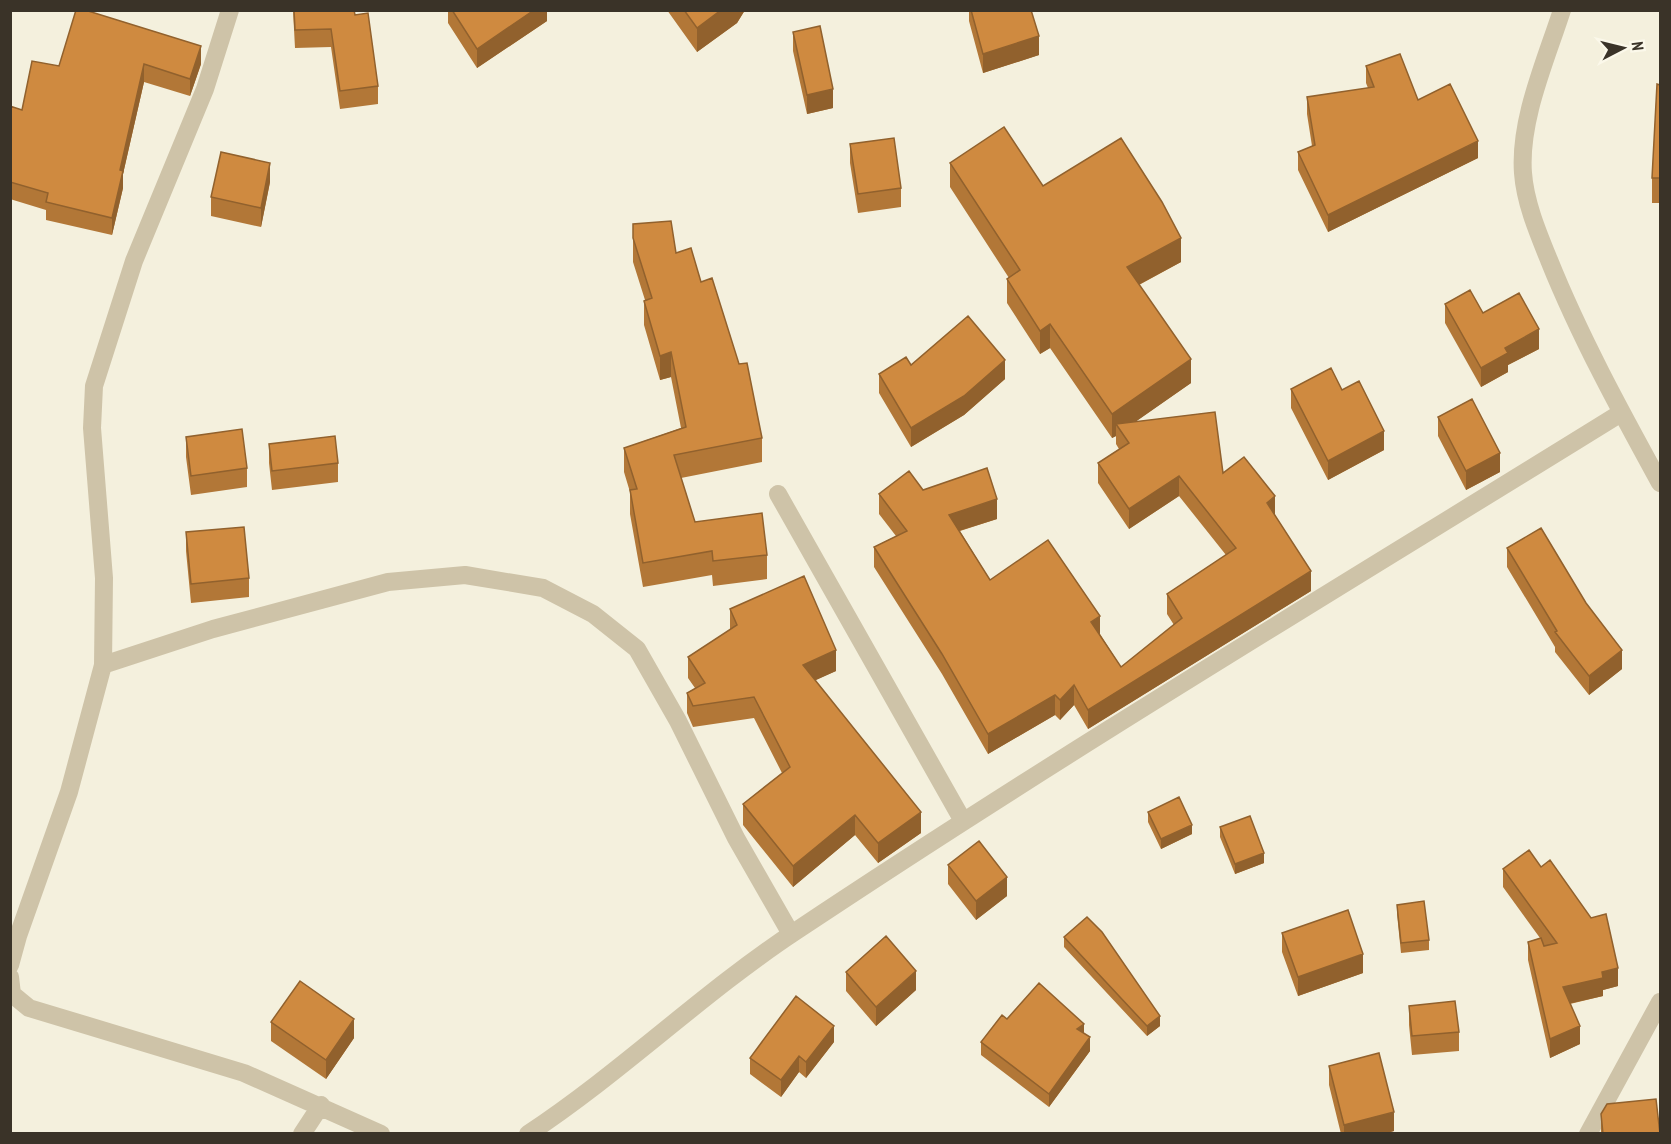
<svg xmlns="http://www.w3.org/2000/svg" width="1671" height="1144" viewBox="0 0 1671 1144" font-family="'PT Sans Narrow',sans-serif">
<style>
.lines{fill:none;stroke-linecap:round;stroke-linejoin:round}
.minor{stroke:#cec3a8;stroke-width:18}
.wall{fill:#b27737}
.shaded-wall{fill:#91612d}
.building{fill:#cf8a40;stroke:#91612d;stroke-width:1.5}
</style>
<rect width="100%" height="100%" fill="#f4f0dd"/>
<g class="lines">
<path class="minor" d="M 1562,10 C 1546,60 1519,120 1523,173 C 1525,202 1538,233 1549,260 C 1580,337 1620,410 1660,483
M 778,494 L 963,821
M 103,665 L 213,629 L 388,582 L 465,575 L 543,588 L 593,614 L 637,649 L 678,721 L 736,838 L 791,934
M 10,965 L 18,936 L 69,792 L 103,665 L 104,578 L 92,428 L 94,386 L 134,261 L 205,89 L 230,10
M 10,977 L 12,994 L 29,1008 L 244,1073 L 381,1134
M 302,1134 L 321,1105
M 528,1134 C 622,1072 702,993 796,931 C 1066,751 1345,584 1621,413
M 1588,1134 L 1660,1002"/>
</g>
<path class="wall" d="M 293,10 L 354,10 L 355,15 L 378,86 L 378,104 L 340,109 L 331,47 L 295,48 Z
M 448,10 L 547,10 L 547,21 L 477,68 L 448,23 Z
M 667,10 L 745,10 L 737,23 L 697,52 Z
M 969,10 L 1031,10 L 1039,55 L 983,73 L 969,21 Z
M 793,32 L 833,108 L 807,114 L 793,51 Z
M 201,64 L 190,96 L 144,82 L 123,174 L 123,188 L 112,235 L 46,220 L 46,210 L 10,199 L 10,106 L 22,110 L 59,66 Z
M 1366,66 L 1418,100 L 1478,158 L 1328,232 L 1298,170 L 1298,152 L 1312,146 L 1307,114 L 1307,97 L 1368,88 L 1366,83 Z
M 1660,85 L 1660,203 L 1652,203 L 1652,178 Z
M 850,144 L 901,188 L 901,207 L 858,213 L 850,163 Z
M 950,163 L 1043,186 L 1181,262 L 1139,285 L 1191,383 L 1136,421 L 1223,473 L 1275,515 L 1311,591 L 1088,729 L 1074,705 L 1060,720 L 1055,715 L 988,754 L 942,674 L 874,567 L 874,547 L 896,536 L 879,514 L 879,494 L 923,490 L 997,519 L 960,531 L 990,580 L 1100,634 L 1121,667 L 1174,625 L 1167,614 L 1167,594 L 1226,555 L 1179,496 L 1129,529 L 1098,483 L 1098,463 L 1119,449 L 1116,444 L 1116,436 L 1112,438 L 1050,348 L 1040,354 L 1007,303 L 1007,279 L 1009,278 L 950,187 Z
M 270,182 L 261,227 L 211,216 L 211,197 Z
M 633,224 L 676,253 L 701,282 L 762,438 L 762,462 L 681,478 L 695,522 L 767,555 L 767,579 L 713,586 L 712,575 L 643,587 L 630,514 L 630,492 L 624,472 L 624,448 L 681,428 L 671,377 L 660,380 L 644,325 L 644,301 L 645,300 L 633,262 Z
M 1445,304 L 1483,313 L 1539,349 L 1508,365 L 1508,372 L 1481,387 L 1445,323 Z
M 911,365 L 1005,379 L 964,415 L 911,447 L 879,393 L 879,374 Z
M 1291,389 L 1384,450 L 1328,480 L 1291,408 Z
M 1438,417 L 1500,472 L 1466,490 L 1438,436 Z
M 186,437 L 247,468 L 247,487 L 191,495 L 186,457 Z
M 269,444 L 338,463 L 338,482 L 272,490 L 269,463 Z
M 186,532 L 249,578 L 249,597 L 191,603 L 186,551 Z
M 1507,548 L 1622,669 L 1589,695 L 1555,652 L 1555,647 L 1507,567 Z
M 730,609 L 836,671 L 815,680 L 921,833 L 878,863 L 855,835 L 793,887 L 743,825 L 743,804 L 782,773 L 754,718 L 693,727 L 687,713 L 687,693 L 695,688 L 688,678 L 688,657 L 730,630 Z
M 1148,812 L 1192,834 L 1161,849 L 1148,822 Z
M 1220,827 L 1264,863 L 1235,874 L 1220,837 Z
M 948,865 L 1007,896 L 976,920 L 948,884 Z
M 1503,869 L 1618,986 L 1603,990 L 1603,996 L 1570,1004 L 1580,1044 L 1550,1058 L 1528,960 L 1528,942 L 1540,938 L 1503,887 Z
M 1397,905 L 1429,940 L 1429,950 L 1401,953 L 1397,914 Z
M 1282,933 L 1363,973 L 1298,996 L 1282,952 Z
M 1064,937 L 1160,1026 L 1147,1036 L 1064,947 Z
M 846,972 L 916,990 L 876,1026 L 846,991 Z
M 1409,1006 L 1459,1032 L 1459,1051 L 1412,1055 L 1409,1025 Z
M 1007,1019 L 1084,1034 L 1090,1051 L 1049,1107 L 981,1055 L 981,1042 Z
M 271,1022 L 354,1038 L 326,1079 L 271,1041 Z
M 834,1042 L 806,1078 L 799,1072 L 781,1097 L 750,1074 L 750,1058 Z
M 1329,1066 L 1394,1131 L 1383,1134 L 1341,1134 L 1329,1085 Z
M 1601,1114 L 1660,1134 L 1601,1134 Z"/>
<path class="shaded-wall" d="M 534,10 L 547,10 L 547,21 L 477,68 L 477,49 Z
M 721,10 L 745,10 L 737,23 L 697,52 L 697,28 Z
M 1039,36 L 1039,55 L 983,73 L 983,54 Z
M 201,46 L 201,64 L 190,96 L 190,79 Z
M 144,64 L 144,82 L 123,174 L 123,188 L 112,235 L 112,218 L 120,170 Z
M 833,89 L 833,108 L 807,114 L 807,95 Z
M 1478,141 L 1478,158 L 1328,232 L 1328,215 Z
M 270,163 L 270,182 L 261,227 L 261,208 Z
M 1181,238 L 1181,262 L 1127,291 L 1127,267 Z
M 1050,324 L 1050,348 L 1040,354 L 1040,331 Z
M 1539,329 L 1539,349 L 1508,365 L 1508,372 L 1481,387 L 1481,368 L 1505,348 Z
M 671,352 L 671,377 L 660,380 L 660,356 Z
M 1191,359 L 1191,383 L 1121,432 L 1116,424 L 1116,436 L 1112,438 L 1112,414 Z
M 1005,360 L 1005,379 L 964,415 L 911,447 L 911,428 Z
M 1384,431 L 1384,450 L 1328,480 L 1328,461 Z
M 1500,453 L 1500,472 L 1466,490 L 1466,471 Z
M 1179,476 L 1179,496 L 1129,529 L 1129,509 Z
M 1275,496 L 1275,516 L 1267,503 Z
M 997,499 L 997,519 L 949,534 L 949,515 Z
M 1311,571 L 1311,591 L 1088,729 L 1088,710 Z
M 1100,616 L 1100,636 L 1091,622 Z
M 836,650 L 836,671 L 803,686 L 803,665 Z
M 1622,650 L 1622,669 L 1589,695 L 1589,676 Z
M 1074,685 L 1074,705 L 1060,720 L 1060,700 Z
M 1055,695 L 1055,715 L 988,754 L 988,734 Z
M 921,812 L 921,833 L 878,863 L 878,843 Z
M 855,815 L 855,835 L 793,887 L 793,866 Z
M 1192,825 L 1192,834 L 1161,849 L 1161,839 Z
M 1264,853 L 1264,863 L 1235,874 L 1235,864 Z
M 1007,877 L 1007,896 L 976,920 L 976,901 Z
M 1363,954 L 1363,973 L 1298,996 L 1298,977 Z
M 1618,968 L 1618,986 L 1603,990 L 1603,996 L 1563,1005 L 1563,987 L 1602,972 Z
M 916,971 L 916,990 L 876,1026 L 876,1007 Z
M 1160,1016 L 1160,1026 L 1147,1036 L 1147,1026 Z
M 354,1019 L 354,1038 L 326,1079 L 326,1060 Z
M 1084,1024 L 1084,1037 L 1077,1029 Z
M 834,1026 L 834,1042 L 806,1078 L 806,1062 Z
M 1580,1026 L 1580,1044 L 1550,1058 L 1550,1039 Z
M 1090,1037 L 1090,1051 L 1049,1107 L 1049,1094 Z
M 799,1056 L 799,1072 L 781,1097 L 781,1080 Z
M 1394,1112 L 1394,1131 L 1383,1134 L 1344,1134 L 1344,1125 Z"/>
<path class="building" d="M 76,10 L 85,10 L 201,46 L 190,79 L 144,64 L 120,170 L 123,171 L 112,218 L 46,202 L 48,193 L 10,182 L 10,106 L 22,110 L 32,61 L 59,66 Z
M 294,10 L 354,10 L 355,15 L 368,13 L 378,86 L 340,91 L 331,29 L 295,30 Z
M 452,10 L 534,10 L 477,49 Z
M 684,10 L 721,10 L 697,28 Z
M 971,10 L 1031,10 L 1039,36 L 983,54 Z
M 820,26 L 833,89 L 807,95 L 793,32 Z
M 1400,54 L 1418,100 L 1450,84 L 1478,141 L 1328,215 L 1298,152 L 1315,145 L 1307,97 L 1374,87 L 1366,66 Z
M 1657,84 L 1660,85 L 1660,178 L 1652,178 Z
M 1004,127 L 1043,186 L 1121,138 L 1162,202 L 1181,238 L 1127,267 L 1191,359 L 1112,414 L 1050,324 L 1040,331 L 1007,279 L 1020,270 L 950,163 Z
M 894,138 L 901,188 L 858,194 L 850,144 Z
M 221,152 L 270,163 L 261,208 L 211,197 Z
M 671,221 L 676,253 L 691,248 L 701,282 L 712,278 L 739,364 L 747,363 L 762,438 L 674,455 L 695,522 L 762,513 L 767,555 L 713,561 L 712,551 L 643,563 L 630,490 L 637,489 L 624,448 L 686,427 L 671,352 L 660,356 L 644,301 L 652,298 L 633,238 L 633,224 Z
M 1470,290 L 1483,313 L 1519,293 L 1539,329 L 1505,348 L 1508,353 L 1481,368 L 1445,304 Z
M 968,316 L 1005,360 L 964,396 L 911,428 L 879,374 L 906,357 L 911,365 Z
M 1331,368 L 1342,390 L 1359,381 L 1384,431 L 1328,461 L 1291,389 Z
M 1472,399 L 1500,453 L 1466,471 L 1438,417 Z
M 1215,412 L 1223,473 L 1244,457 L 1275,496 L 1267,503 L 1311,571 L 1088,710 L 1074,685 L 1060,700 L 1055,695 L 988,734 L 942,654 L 874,547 L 907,531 L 879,494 L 909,471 L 923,490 L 987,468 L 997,499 L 949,515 L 990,580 L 1048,540 L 1100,616 L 1091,622 L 1121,667 L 1182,618 L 1167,594 L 1236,548 L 1179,476 L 1129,509 L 1098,463 L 1129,443 L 1116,424 Z
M 242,429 L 247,468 L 191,476 L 186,437 Z
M 335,436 L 338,463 L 272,471 L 269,444 Z
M 244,527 L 249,578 L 191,584 L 186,532 Z
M 1541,528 L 1586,603 L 1622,650 L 1589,676 L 1555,632 L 1557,631 L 1507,548 Z
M 804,576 L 836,650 L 803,665 L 921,812 L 878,843 L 855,815 L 793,866 L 743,804 L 790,767 L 754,697 L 693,706 L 687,693 L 705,683 L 688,657 L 737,625 L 730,609 Z
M 1179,797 L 1192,825 L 1161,839 L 1148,812 Z
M 1250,816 L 1264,853 L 1235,864 L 1220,827 Z
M 979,841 L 1007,877 L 976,901 L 948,865 Z
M 1529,850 L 1541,867 L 1550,860 L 1591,918 L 1606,914 L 1618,968 L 1602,972 L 1603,978 L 1563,987 L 1580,1026 L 1550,1039 L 1528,942 L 1541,938 L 1544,946 L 1557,943 L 1503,869 Z
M 1424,901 L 1429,940 L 1401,943 L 1397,905 Z
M 1348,910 L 1363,954 L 1298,977 L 1282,933 Z
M 1087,917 L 1102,932 L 1160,1016 L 1147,1026 L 1064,937 Z
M 886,936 L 916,971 L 876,1007 L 846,972 Z
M 300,981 L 354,1019 L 326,1060 L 271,1022 Z
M 1039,983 L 1084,1024 L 1077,1029 L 1090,1037 L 1049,1094 L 981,1042 L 1002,1015 L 1007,1019 Z
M 796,996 L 834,1026 L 806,1062 L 799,1056 L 781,1080 L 750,1058 Z
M 1455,1001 L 1459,1032 L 1412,1036 L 1409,1006 Z
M 1379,1053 L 1394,1112 L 1344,1125 L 1329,1066 Z
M 1656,1099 L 1660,1134 L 1603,1134 L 1601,1114 L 1607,1104 Z"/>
<rect width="1671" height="1144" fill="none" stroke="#3a3328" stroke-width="24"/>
<g transform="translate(1623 48) rotate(83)" stroke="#fbf8ea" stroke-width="4.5" paint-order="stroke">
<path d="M0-4.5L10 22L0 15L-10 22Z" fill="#3a3328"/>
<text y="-9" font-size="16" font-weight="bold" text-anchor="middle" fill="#3a3328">N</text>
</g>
</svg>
